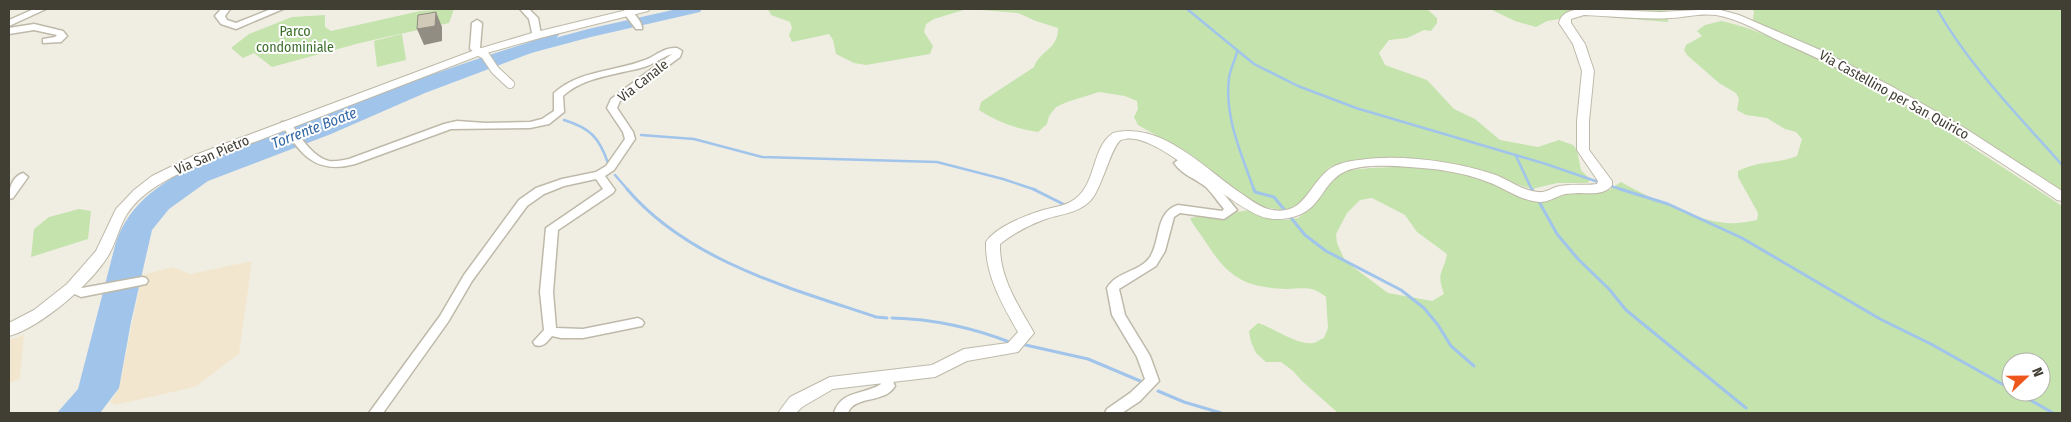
<svg xmlns="http://www.w3.org/2000/svg" width="2071" height="422" viewBox="0 0 2071 422" font-family="'Fira Sans Condensed',sans-serif">
<style>
.commercial{fill:#f2e7ce}
.green{fill:#c4e3ad;fill-rule:evenodd}
.water{fill:#a1c4eb}
.lines{fill:none;stroke-linecap:round;stroke-linejoin:round}
.stream-far1{stroke:#a1c4eb;stroke-width:2.5}
.stream{stroke:#a1c4eb;stroke-width:3}
.river{fill:#a1c4eb;fill-rule:evenodd}
.pedestrian-casing{stroke:#beb9a9;stroke-width:10}
.minor-casing{stroke:#beb9a9;stroke-width:3}
.tertiary-casing{stroke:#beb9a9;stroke-width:2}
.pedestrian{stroke:#fff;stroke-width:8}
.minor{fill:#fff;fill-rule:evenodd}
.tertiary{fill:#fff;fill-rule:evenodd}
.shaded-wall{fill:#928d82}
.building{fill:#d1cab9;stroke:#928d82}
.labels{text-anchor:middle;dominant-baseline:central;stroke-width:4;stroke-linejoin:round;paint-order:stroke}
.park-label{font-size:14px;fill:#3c6f2b;stroke:#fff}
.street-label{font-size:14px;fill:#413e33;stroke:#fff}
.water-label{font-size:15px;font-style:italic;fill:#3468a5;stroke:#fff}
</style>
<rect width="100%" height="100%" fill="#f0eee3"/>
<path class="commercial" d="M 252,261 L 239,354 L 195,387 L 115,405 L 110,402 L 119,388 L 142,275 L 173,267 L 190,274 Z
M 24,335 L 20,379 L 9,383 L 9,340 Z"/>
<path class="green" d="M 454,9 L 449,23 L 360,43 L 272,67 L 254,53 L 243,58 L 231,48 L 249,34 L 292,17 L 325,15 L 325,27 L 331,31 L 420,11 Z
M 768,9 L 967,9 L 934,19 L 926,24 L 924,32 L 933,46 L 930,54 L 866,65 L 854,63 L 836,54 L 833,40 L 829,34 L 792,42 L 789,35 L 792,28 L 790,22 L 771,15 Z
M 970,9 L 1427,9 L 1437,18 L 1437,23 L 1431,31 L 1424,30 L 1407,38 L 1389,40 L 1379,53 L 1385,65 L 1427,80 L 1454,109 L 1475,119 L 1500,140 L 1538,147 L 1559,140 L 1573,145 L 1577,150 L 1581,170 L 1590,179 L 1588,183 L 1557,183 L 1532,189 L 1501,179 L 1384,160 L 1348,162 L 1330,167 L 1320,177 L 1307,198 L 1295,208 L 1280,210 L 1260,206 L 1235,190 L 1184,151 L 1138,125 L 1134,117 L 1138,109 L 1137,101 L 1125,96 L 1099,92 L 1067,102 L 1056,107 L 1049,116 L 1047,124 L 1038,132 C 1017,129 997,122 979,110 L 981,102 L 1034,67 C 1041,49 1058,50 1058,28 L 1036,21 L 1018,13 Z
M 1469,9 L 1665,9 L 1668,11 L 1668,22 L 1584,15 L 1547,21 L 1536,27 L 1515,21 L 1490,9 Z
M 1751,9 L 2062,9 L 2062,193 L 1966,132 L 1756,23 L 1753,20 L 1754,11 Z
M 1721,21 C 1754,28 1783,42 1813,56 C 1901,98 1981,153 2062,206 L 2062,413 L 1338,413 L 1302,381 L 1293,371 L 1281,362 L 1266,362 L 1256,353 L 1251,342 L 1249,331 L 1258,323 C 1274,328 1298,346 1314,343 C 1317,342 1321,339 1324,338 L 1328,328 L 1326,297 C 1311,285 1304,289 1286,289 C 1243,287 1228,277 1205,241 C 1200,233 1194,227 1190,218 L 1202,216 L 1228,217 L 1237,212 L 1250,210 L 1274,219 L 1286,220 L 1298,218 L 1313,206 L 1338,174 L 1350,170 L 1371,168 L 1417,166 L 1445,170 L 1474,176 L 1542,201 L 1571,193 L 1607,191 L 1621,182 C 1646,196 1697,221 1726,223 C 1736,224 1747,222 1757,220 L 1758,213 L 1738,177 L 1738,171 C 1760,160 1778,164 1797,156 L 1802,139 L 1796,132 L 1785,129 L 1767,118 L 1746,115 L 1737,110 L 1739,99 L 1736,93 L 1719,83 L 1687,55 L 1684,50 L 1686,45 L 1702,36 L 1697,31 L 1705,25 ZM 1372,198 L 1405,215 L 1417,232 L 1447,254 C 1443,275 1436,271 1444,294 L 1432,301 L 1388,293 L 1345,261 L 1337,243 L 1336,234 L 1347,213 L 1360,200 ZM 2011,362 L 2041,362 L 2041,392 L 2011,392 Z
M 402,34 L 406,60 L 377,67 L 374,41 Z
M 79,209 L 91,211 L 88,239 L 31,257 L 34,229 L 49,217 Z"/>
<path class="water" d="M 561,32 L 550,46 L 425,93 L 331,134 L 208,181 L 169,209 L 152,230 L 131,322 L 119,388 L 100,413 L 57,413 L 78,389 L 116,242 C 127,212 145,195 172,178 C 207,156 248,144 287,129 C 377,93 468,61 561,32 Z"/>
<g class="lines">
<path class="stream-far1" d="M 1187,9 L 1254,64 L 1298,86 L 1356,108 L 1546,164 L 1601,183
M 1937,9 C 1970,67 2018,115 2062,165
M 1237,52 C 1235,61 1230,69 1229,78 C 1224,117 1242,155 1254,190
M 564,120 C 590,128 599,137 608,163
M 641,135 L 694,139 L 762,157 L 937,162 L 1003,179 L 1036,190
M 1516,156 L 1532,190
M 615,175 L 628,190
M 1607,185 L 1624,190"/>
<path class="stream" d="M 627,189 C 688,261 790,288 876,317 L 887,318
M 1033,189 L 1065,205
M 1254,189 L 1255,192 L 1274,197 L 1305,235 L 1326,251 L 1401,290 L 1424,308 L 1438,325 L 1451,346 L 1474,366
M 1532,189 L 1557,234 L 1578,259 L 1609,289 L 1626,310 L 1746,408
M 1620,189 L 1668,204 L 1742,238 L 1880,319 L 1931,344 L 2011,389
M 892,318 C 933,319 974,328 1012,343
M 1021,344 L 1088,359 L 1145,383
M 1158,391 L 1184,402 L 1221,413
M 2016,392 L 2053,413"/>
<path class="river" d="M 677,9 L 702,9 L 700,12 L 591,37 L 531,53 L 526,52 L 524,49 L 526,46 L 588,29 Z"/>
<g class="pedestrian-casing">
<path id="pedestrian" d="M 479,52 L 485,55 L 495,70 L 510,84"/>
</g>
<g class="minor-casing">
<path id="minor" d="M 34,9 L 46,9 L 9,26 L 9,20 Z
M 221,9 L 230,9 L 225,16 L 227,20 L 236,23 L 271,9 L 283,9 L 236,29 L 221,24 L 215,16 Z
M 520,9 L 529,9 L 538,18 L 541,35 L 539,37 L 533,37 L 529,19 Z
M 628,9 C 634,11 643,24 642,29 L 636,29 L 623,12 L 625,10 Z
M 477,20 L 482,23 L 480,48 L 484,52 L 479,55 L 470,49 L 472,23 Z
M 34,24 L 63,31 L 67,36 L 61,42 L 43,43 L 43,39 L 55,37 L 57,35 L 34,30 L 9,34 L 9,28 Z
M 677,48 L 682,51 L 680,57 L 620,101 L 617,108 L 633,132 L 635,139 L 614,170 L 605,176 L 615,190 L 613,193 L 558,230 L 553,292 L 556,328 L 583,329 L 638,318 L 642,320 L 644,323 L 642,326 L 583,338 L 561,338 L 552,336 C 547,342 543,348 535,345 L 533,342 L 544,330 L 540,292 L 546,228 L 603,189 L 596,179 L 564,186 L 544,194 L 527,206 L 472,281 L 448,322 L 383,413 L 369,413 L 440,316 L 464,275 L 519,200 L 536,188 L 562,179 L 596,172 L 606,166 L 625,139 L 623,132 L 607,108 L 611,99 L 672,54 C 662,57 654,64 644,67 C 616,75 585,76 563,96 L 564,112 L 549,124 L 530,128 L 451,129 L 355,164 C 315,175 301,154 281,124 L 282,122 L 290,122 C 299,135 312,157 329,161 C 335,162 343,160 349,159 L 444,124 L 457,121 L 485,123 L 530,122 L 542,119 L 554,111 L 554,93 C 580,70 614,72 645,60 C 656,56 664,47 677,48 Z
M 1184,156 L 1189,159 L 1185,163 L 1190,168 L 1213,181 L 1237,210 L 1224,219 L 1180,213 L 1174,217 L 1165,251 L 1156,266 L 1119,289 L 1125,315 L 1150,356 L 1159,381 L 1140,401 L 1122,413 L 1105,413 L 1107,409 L 1130,393 L 1145,379 L 1137,357 L 1112,315 L 1107,288 C 1117,271 1140,272 1150,257 C 1161,240 1155,212 1178,205 L 1222,211 L 1224,209 C 1218,202 1213,194 1206,187 C 1195,178 1182,175 1174,163 Z
M 23,173 L 28,177 L 13,198 L 9,199 C 9,188 12,177 23,173 Z
M 142,277 L 146,278 L 148,281 L 146,284 L 81,297 L 68,291 L 66,288 L 68,285 L 72,284 L 82,288 Z
M 885,373 L 890,374 L 895,386 C 885,404 854,395 848,413 L 834,413 C 841,390 864,395 881,384 L 878,378 L 880,374 Z"/>
</g>
<g class="tertiary-casing">
<path id="tertiary" d="M 631,9 L 650,9 L 648,11 L 540,38 L 483,54 L 205,161 C 177,175 145,187 127,214 C 119,227 116,243 108,256 C 91,284 41,327 9,336 L 9,323 L 34,310 L 67,284 L 96,251 L 116,209 L 134,190 L 152,176 L 195,155 L 475,50 L 532,33 Z
M 1583,9 L 1660,12 L 1717,9 L 1739,15 L 1818,49 L 1891,86 L 1963,127 L 2062,191 L 2062,201 L 2057,200 C 1971,141 1882,86 1786,44 C 1764,34 1740,19 1716,15 C 1700,13 1687,17 1671,18 C 1642,20 1613,16 1584,15 L 1571,19 L 1571,23 L 1585,44 L 1594,71 L 1589,121 L 1589,150 L 1612,181 L 1612,185 C 1605,196 1588,193 1577,193 C 1572,194 1566,193 1562,195 C 1555,197 1549,202 1540,202 C 1521,201 1505,188 1488,182 C 1470,175 1451,171 1433,169 C 1409,167 1368,162 1346,171 C 1321,182 1323,209 1293,217 C 1285,219 1277,220 1267,218 C 1228,209 1155,126 1121,140 C 1112,144 1102,188 1091,200 C 1078,214 1059,214 1043,220 C 1027,226 1013,234 1000,244 C 999,277 1018,305 1034,333 L 1018,352 L 967,361 L 935,377 L 833,389 L 802,407 L 796,413 L 778,413 L 790,397 L 830,377 L 932,365 L 964,349 L 1008,343 L 1018,332 C 1002,304 985,275 986,242 C 995,227 1027,215 1043,210 C 1054,207 1066,206 1075,199 C 1097,183 1091,148 1113,133 C 1161,121 1204,168 1239,192 C 1248,198 1258,206 1268,209 C 1303,218 1307,188 1327,171 C 1335,164 1348,161 1359,160 C 1400,154 1453,161 1493,174 C 1508,179 1522,191 1538,192 C 1545,193 1550,189 1556,187 C 1570,183 1584,186 1597,184 L 1598,181 L 1577,150 L 1577,121 L 1582,71 L 1573,44 L 1559,23 C 1562,11 1573,10 1583,9 Z"/>
</g>
<use href="#pedestrian" class="pedestrian"/>
<use href="#minor" class="minor"/>
<use href="#tertiary" class="tertiary"/>
</g>
<path class="shaded-wall" d="M 436,12 L 442,27 L 442,41 L 424,45 L 417,29 Z"/>
<path class="building" d="M 436,12 L 435,26 L 417,29 L 418,15 Z"/>
<g class="labels">
<g class="park-label">
<text x="295" y="31">Parco<tspan x="295" dy="16">condominiale</tspan></text>
</g>
<g class="street-label">
<text transform="translate(643 81) rotate(-38)">Via Canale</text>
<text transform="translate(1894 95) rotate(29)">Via Castellino per San Quirico</text>
<text transform="translate(212 155) rotate(-23)">Via San Pietro</text>
</g>
<g class="water-label">
<text transform="translate(314 128) rotate(-21)">Torrente Boate</text>
</g>
</g>
<rect width="2071" height="422" fill="none" stroke="#413e33" stroke-width="20"/>
<g transform="translate(2026 377) rotate(68)"><circle r="24" fill="#ffffff" stroke="#b3b2ad"/>
<path d="M0-4L9 19L0 12L-9 19Z" fill="#ed561d"/>
<text y="-8" font-size="14" font-weight="bold" text-anchor="middle" fill="#413e33">N</text>
</g>
</svg>
